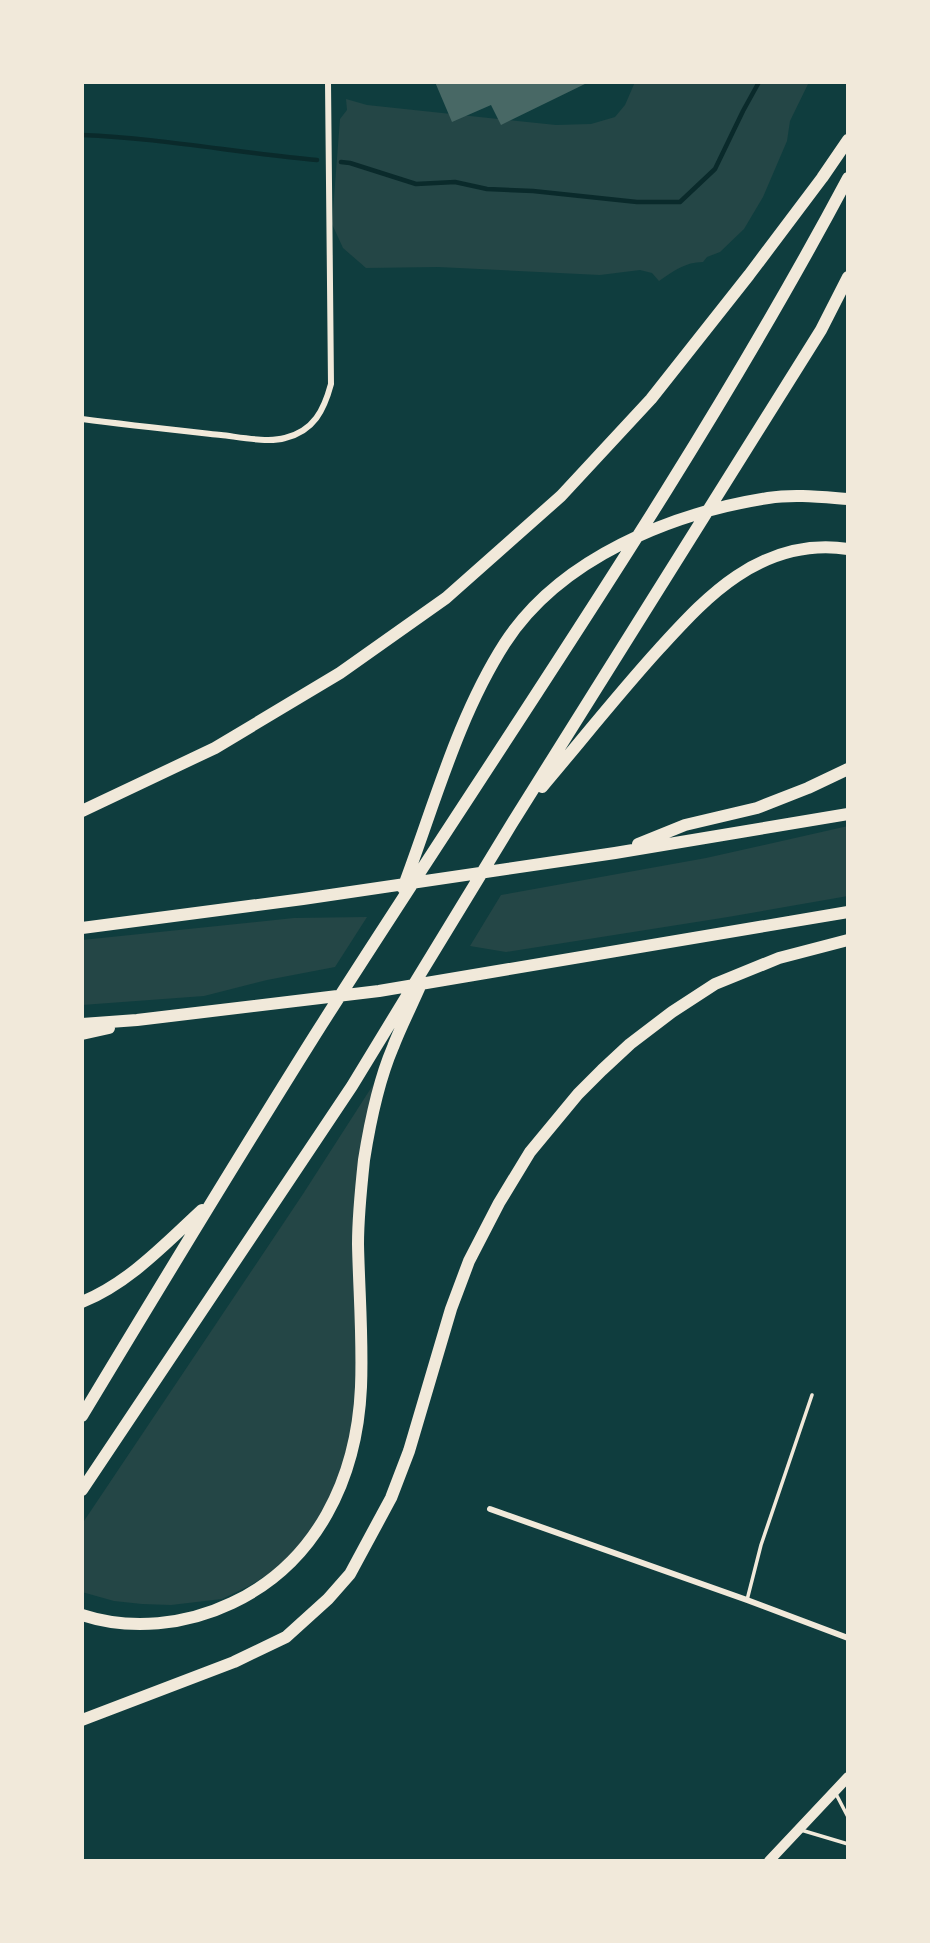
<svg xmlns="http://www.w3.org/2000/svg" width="930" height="1943" viewBox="0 0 930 1943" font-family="Rubik,sans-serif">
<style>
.green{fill:#244646}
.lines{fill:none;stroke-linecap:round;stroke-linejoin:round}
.stream{stroke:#0a2a2b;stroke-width:4.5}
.building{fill:#486865}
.service{stroke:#f1e9da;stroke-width:3.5}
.minor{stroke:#f1e9da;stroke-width:6}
.primary{stroke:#f1e9da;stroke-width:10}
.motorway{stroke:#f1e9da;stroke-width:12}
</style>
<rect width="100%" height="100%" fill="#0f3d3e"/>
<path class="green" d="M 635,82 L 809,82 L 790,121 L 787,141 L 763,197 L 744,229 L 720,252 L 707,257 L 703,262 C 685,262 674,271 659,281 L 652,273 L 640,270 L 600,275 L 438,267 L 366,268 L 343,248 L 332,224 L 340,119 L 347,110 L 346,99 L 367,105 L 556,125 L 591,124 L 615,117 L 625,105 Z
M 848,826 L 848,896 L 728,917 L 506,952 L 470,946 L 501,895 L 706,858 Z
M 367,917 L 335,967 L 267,980 L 204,996 L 82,1005 L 82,940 L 294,918 Z
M 382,1071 L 361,1155 L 357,1396 L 344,1470 L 319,1524 L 274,1571 L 249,1586 L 222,1599 L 171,1605 L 142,1604 L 114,1601 L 82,1592 L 82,1524 L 303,1194 Z"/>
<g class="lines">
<path class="stream" d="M 82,135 C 161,138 238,153 317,160
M 341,162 L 350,163 L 416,184 L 455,182 L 487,189 L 533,191 L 637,202 L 680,202 L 715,169 L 743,111 L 759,82"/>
</g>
<path class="building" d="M 435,82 L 589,82 L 501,125 L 491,105 L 452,122 Z"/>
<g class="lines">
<path class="service" d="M 747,1600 L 761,1545 L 812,1395
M 836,1794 L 848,1817
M 801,1830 L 848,1844"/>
<path class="minor" d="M 82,419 C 128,425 175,430 221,435 C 239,437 268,443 285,438 C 314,431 324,410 331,384 L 328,82
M 490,1509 L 747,1600 L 848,1638"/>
<path class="primary" d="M 769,1861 L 848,1777"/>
<path class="motorway" d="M 542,787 C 581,741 619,693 659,649 C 683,623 707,596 737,576 C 770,554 808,543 848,549
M 82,811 L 215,748 L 340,673 L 446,598 L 561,496 L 651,399 L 749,275 L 822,178 L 848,140
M 638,844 L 685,825 L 757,808 L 808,788 L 848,769
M 403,888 C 434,806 458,716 505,643 C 560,558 672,513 768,498 C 794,494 821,497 848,499
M 82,928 L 303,899 L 615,853 L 848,814
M 82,1024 L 137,1020 L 379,991 L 848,912
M 82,1034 L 109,1028
M 82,1302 C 129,1283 165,1244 202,1210
M 82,1416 C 159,1288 236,1161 315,1035 C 495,751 690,475 848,178
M 82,1490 L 352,1086 L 511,825 L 821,330 L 848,277
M 82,1615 C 131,1631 186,1625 232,1603 C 317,1563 357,1478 361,1387 C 363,1339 359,1292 358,1244 C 358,1216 361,1188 364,1160 C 370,1122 378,1082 393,1047 C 401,1026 412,1005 421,984
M 82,1720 L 234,1662 L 286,1637 L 328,1599 L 350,1574 L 391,1498 L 409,1451 L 451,1309 L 469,1261 L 499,1203 L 530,1152 L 578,1094 L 602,1070 L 630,1044 L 672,1012 L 715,984 L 779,958 L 848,940"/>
</g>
<rect width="930" height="1943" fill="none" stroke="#f1e9da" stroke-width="168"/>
</svg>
